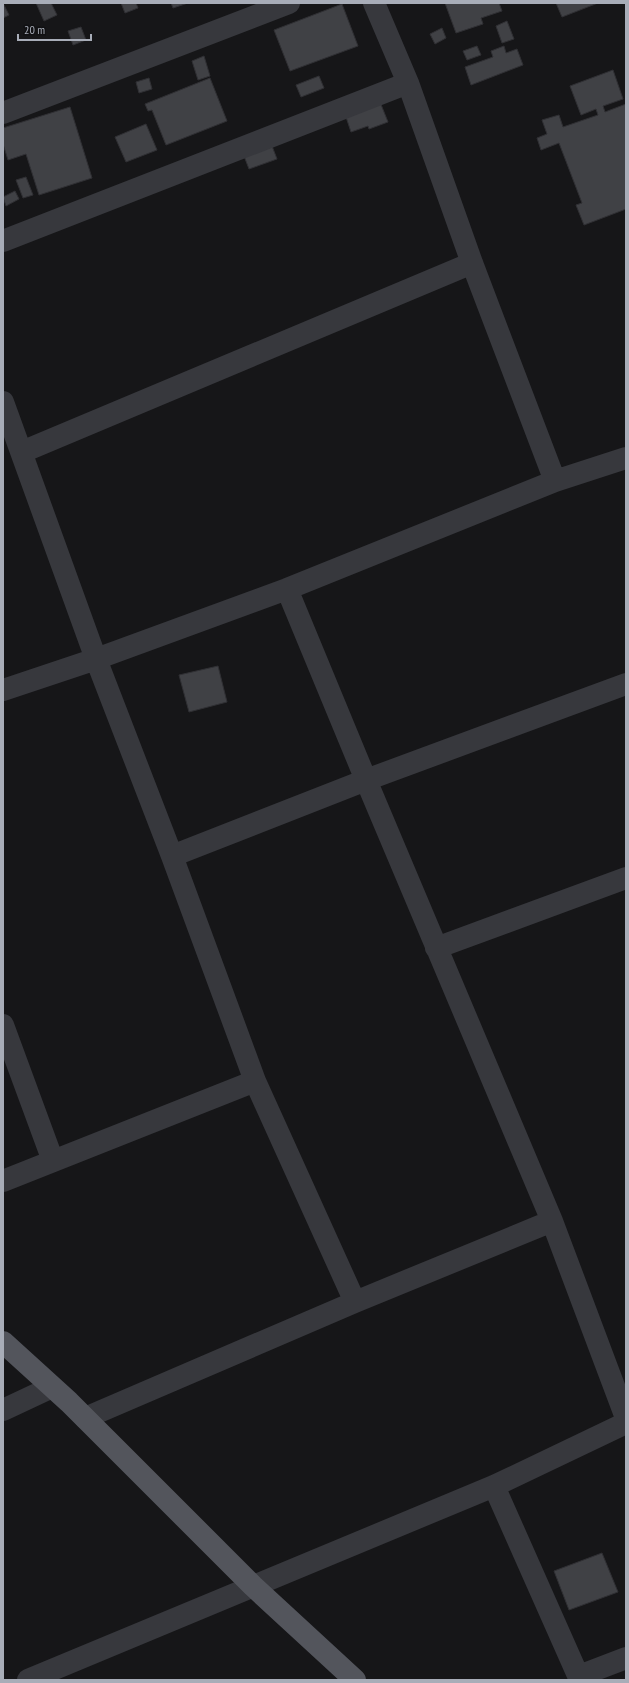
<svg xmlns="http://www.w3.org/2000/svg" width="629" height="1683" viewBox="0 0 629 1683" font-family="'PT Sans Narrow',sans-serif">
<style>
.building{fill:#404145;stroke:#303034}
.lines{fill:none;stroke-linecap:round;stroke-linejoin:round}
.minor{stroke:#37383d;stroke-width:22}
.major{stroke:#53555c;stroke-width:22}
</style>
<rect width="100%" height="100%" fill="#161618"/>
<path class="building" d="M 3,3 L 9,15 L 3,18 Z
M 36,3 L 51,3 L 57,15 L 44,21 Z
M 121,3 L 136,3 L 138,8 L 125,13 Z
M 171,3 L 188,3 L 173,8 Z
M 445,3 L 499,3 L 502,11 L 481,18 L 483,24 L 456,33 Z
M 556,3 L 598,3 L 562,17 Z
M 342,4 L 358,46 L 290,71 L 274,30 Z
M 507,21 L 514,39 L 502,43 L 496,26 Z
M 81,27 L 86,40 L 73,45 L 68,31 Z
M 442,28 L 446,38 L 435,44 L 430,34 Z
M 477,46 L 481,55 L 467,60 L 463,51 Z
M 504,46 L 506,53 L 517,49 L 523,65 L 471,85 L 465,67 L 493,57 L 491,51 Z
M 204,56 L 210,76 L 198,80 L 192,61 Z
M 613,70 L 623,99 L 603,106 L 605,112 L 626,104 L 626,209 L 584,225 L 576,205 L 582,203 L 559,143 L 541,150 L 537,138 L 547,134 L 542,120 L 559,115 L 563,127 L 598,115 L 596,109 L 581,115 L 570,86 Z
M 319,76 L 324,88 L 301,97 L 296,85 Z
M 149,78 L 152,89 L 139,93 L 136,82 Z
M 210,78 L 227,121 L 166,145 L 152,110 L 148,111 L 145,104 Z
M 380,102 L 388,122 L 369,129 L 368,126 L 351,132 L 345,114 Z
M 70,107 L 92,178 L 39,195 L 26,154 L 8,160 L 3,144 L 3,128 Z
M 146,124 L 157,150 L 126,162 L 115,137 Z
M 272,146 L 277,159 L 249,169 L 244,156 Z
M 26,177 L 33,195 L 23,198 L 16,180 Z
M 15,191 L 19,199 L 6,206 L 3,197 Z
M 218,666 L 227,702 L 189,712 L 179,675 Z
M 602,1553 L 618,1592 L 569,1610 L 554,1571 Z"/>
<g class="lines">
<path class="minor" d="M 374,3 L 408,83 L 472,263 L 555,481
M 3,113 L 289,3
M 3,241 L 408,83
M 3,402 L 96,659 L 172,856 L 255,1081 L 355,1302
M 22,452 L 472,263
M 287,589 L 366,780 L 552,1221 L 626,1418
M 3,690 L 96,659 L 287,589 L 555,481 L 626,458
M 172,856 L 366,780 L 626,684
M 436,948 L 626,878
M 3,1025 L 53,1161
M 3,1181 L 255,1081
M 3,1410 L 52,1387
M 85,1418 L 355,1302 L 552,1221
M 494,1486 L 580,1680
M 579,1676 L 626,1658
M 28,1680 L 494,1486 L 626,1423"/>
<path class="major" d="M 3,1342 L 69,1402 L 253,1586 L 355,1680"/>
</g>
<rect width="629" height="1683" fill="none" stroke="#a8adb8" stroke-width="8"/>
<path d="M18 34v6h73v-6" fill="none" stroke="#a8adb8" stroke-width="2"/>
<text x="24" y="34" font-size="12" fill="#a8adb8" stroke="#111113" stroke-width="3" paint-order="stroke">20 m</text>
</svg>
